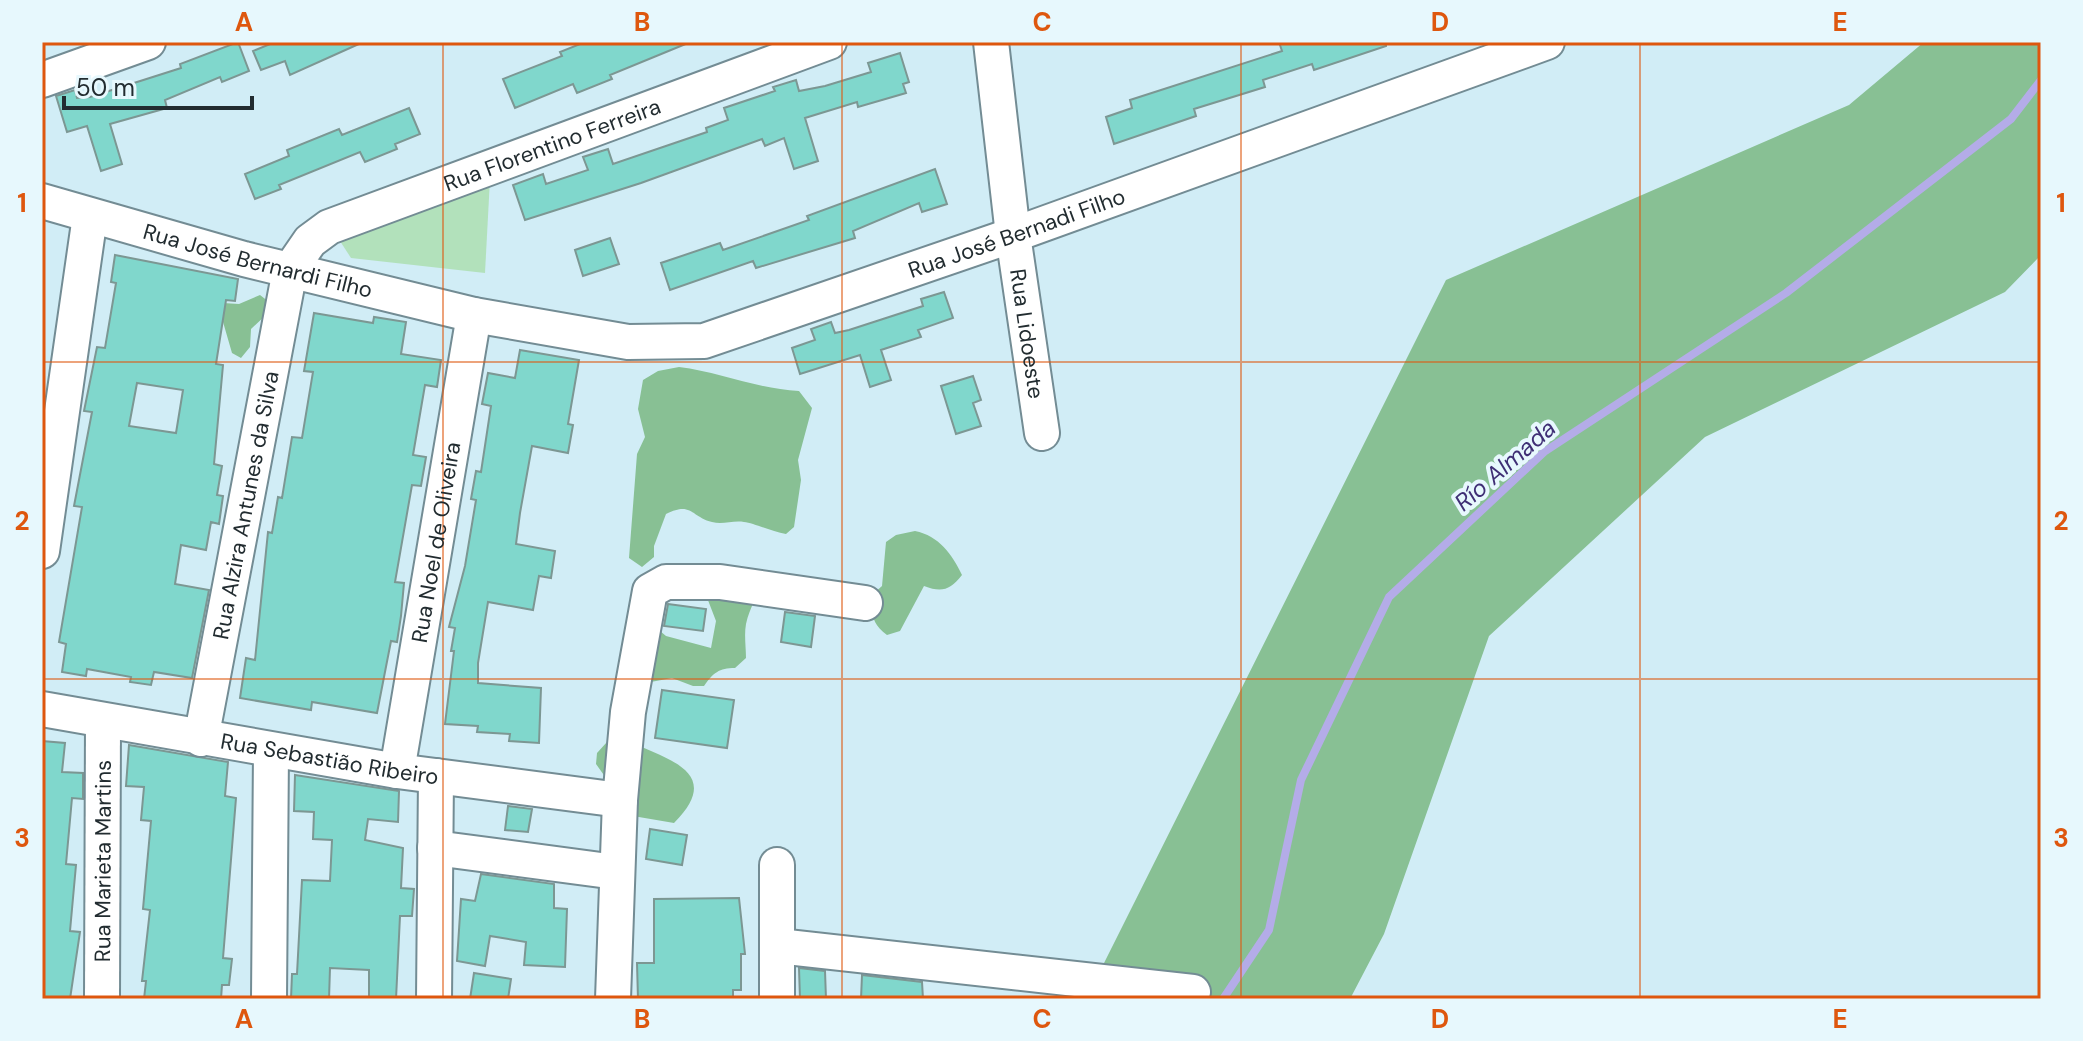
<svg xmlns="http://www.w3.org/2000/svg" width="2083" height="1041" viewBox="0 0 2083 1041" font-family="'DM Sans',sans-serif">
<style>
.green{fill:#b2e1bb}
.forest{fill:#88c094}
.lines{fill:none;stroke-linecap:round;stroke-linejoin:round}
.stream{stroke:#b4ace8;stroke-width:8}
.building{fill:#80d7cc;stroke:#7c9793;stroke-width:2;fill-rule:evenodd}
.minor-casing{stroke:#738c94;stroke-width:38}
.minor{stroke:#fff;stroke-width:34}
.grid{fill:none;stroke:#de570e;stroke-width:2;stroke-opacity:0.55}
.labels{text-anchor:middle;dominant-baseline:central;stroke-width:8;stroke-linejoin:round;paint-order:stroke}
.street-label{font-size:22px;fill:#222c30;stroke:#e7f8fd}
.water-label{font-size:24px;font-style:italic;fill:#3f2f75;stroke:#e7f8fd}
.neatline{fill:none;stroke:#de570e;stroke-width:3}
.grid-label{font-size:26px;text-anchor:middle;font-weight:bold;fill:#de570e}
</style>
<rect width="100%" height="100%" fill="#d1edf6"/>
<path class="green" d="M 490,179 L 485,273 L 351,258 L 340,241 Z"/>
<path class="forest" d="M 1924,42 L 2041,42 L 2041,255 L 2005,292 L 1705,437 L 1489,636 L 1384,934 L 1350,999 L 1086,999 L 1446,280 L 1849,105 Z
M 260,295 L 269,302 L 267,314 L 251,329 L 250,347 L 241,358 L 232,353 L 221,315 L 223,303 L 239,304 Z
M 679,367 C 720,372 757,389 799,391 L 812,408 L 798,460 L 801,480 L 794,527 L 786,534 C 772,532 754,523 744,522 C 733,520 723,525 712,522 C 691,517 692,501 666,514 L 654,546 L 654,557 L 642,567 L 629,558 L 637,454 L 645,437 L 638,409 L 643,380 L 658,371 Z
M 915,531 C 939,536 952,554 962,575 C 950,590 942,593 924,586 L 900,631 L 887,635 C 871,623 871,613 873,594 L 882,586 L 886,542 L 896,535 Z
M 733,567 L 748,568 C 765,596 752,597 746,624 C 744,635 746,647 746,658 L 735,668 C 719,668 713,673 704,686 L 693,686 L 672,678 L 640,684 L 660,631 L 666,636 L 711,648 L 716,621 L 706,595 L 717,569 Z
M 629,741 C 664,759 726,771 674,823 L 633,816 L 596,764 L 597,753 L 607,742 Z"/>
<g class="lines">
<path class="stream" d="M 1223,999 L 1269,930 L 1301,780 L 1389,597 L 1544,452 L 1786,293 L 2011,119 L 2041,80"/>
</g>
<path class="building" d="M 238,42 L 249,71 L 222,82 L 220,77 L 165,100 L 167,108 L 110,124 L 122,164 L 101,171 L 87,126 L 67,132 L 56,96 L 75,90 L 77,98 L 90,97 L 181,68 L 180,64 Z
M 275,42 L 361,42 L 361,43 L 290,75 L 285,61 L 261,70 L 253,51 Z
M 585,42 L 688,42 L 688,43 L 610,75 L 612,79 L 577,93 L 573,84 L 515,108 L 503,79 L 562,56 L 560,52 Z
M 1279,42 L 1386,42 L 1386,46 L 1314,70 L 1312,64 L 1263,80 L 1265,87 L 1194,109 L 1196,116 L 1114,144 L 1106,117 L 1132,108 L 1130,100 L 1282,51 Z
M 900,53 L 909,82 L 903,84 L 906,93 L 858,107 L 857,102 L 805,118 L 818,161 L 794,169 L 784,138 L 765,146 L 762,139 L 641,183 L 525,220 L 513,185 L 543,174 L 546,184 L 588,170 L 583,157 L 608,149 L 613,164 L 707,132 L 706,128 L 728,120 L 724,108 L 775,91 L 773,87 L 796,80 L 799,91 L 825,86 L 871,72 L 868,63 Z
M 409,108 L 420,134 L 395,144 L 397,149 L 365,162 L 360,152 L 279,185 L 281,189 L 255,199 L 245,174 L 289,156 L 287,150 L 339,129 L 342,135 Z
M 935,169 L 947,204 L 922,212 L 919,203 L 853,231 L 855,238 L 756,268 L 753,261 L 670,290 L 661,263 L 720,243 L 723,250 L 809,220 L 807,216 Z
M 610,238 L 619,264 L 583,276 L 575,250 Z
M 115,255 L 238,279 L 235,301 L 226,300 L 216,364 L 223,365 L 214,464 L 222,466 L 217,495 L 223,496 L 219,524 L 211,522 L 206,550 L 181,545 L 175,584 L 209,590 L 192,678 L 154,672 L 151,685 L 130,682 L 131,677 L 87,669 L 86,676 L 62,672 L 66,644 L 59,642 L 82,507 L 74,506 L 92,412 L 84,411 L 97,347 L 105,348 L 116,283 L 111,282 ZM 137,383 L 183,390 L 176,433 L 129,426 Z
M 944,292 L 953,318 L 918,330 L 921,337 L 881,350 L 891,380 L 870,387 L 860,355 L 800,374 L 792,348 L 815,340 L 811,329 L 831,322 L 835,333 L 849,330 L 923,306 L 921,299 Z
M 314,313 L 373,323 L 374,317 L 406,322 L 401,354 L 441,360 L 437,387 L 425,385 L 413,455 L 426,457 L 421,486 L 412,485 L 395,582 L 404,583 L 401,616 L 397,642 L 391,641 L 377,713 L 312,702 L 311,710 L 240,698 L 246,658 L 255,660 L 268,532 L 272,533 L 278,497 L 282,498 L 292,437 L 302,438 L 313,372 L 304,371 Z
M 520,350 L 579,360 L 568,424 L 573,425 L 568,453 L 532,446 L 520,513 L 516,544 L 555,551 L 551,578 L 539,576 L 533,610 L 488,602 L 478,663 L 478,683 L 541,688 L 539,743 L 509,741 L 510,734 L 477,732 L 478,726 L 445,724 L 454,651 L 451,651 L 455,628 L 449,627 L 465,566 L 476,500 L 471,499 L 476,471 L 481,472 L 491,406 L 482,404 L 488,373 L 515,378 Z
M 973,376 L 981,400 L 973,403 L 981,426 L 956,434 L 941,386 Z
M 668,604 L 706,609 L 703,631 L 664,626 Z
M 785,612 L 815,616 L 811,647 L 781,642 Z
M 662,690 L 734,700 L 727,748 L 655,738 Z
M 42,741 L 65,743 L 62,772 L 83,773 L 83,799 L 72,798 L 66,864 L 76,865 L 70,931 L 80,932 L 70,999 L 42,999 Z
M 129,745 L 228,762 L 225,796 L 236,798 L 223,958 L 232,959 L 229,985 L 222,985 L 221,999 L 144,999 L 146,981 L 142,981 L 150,910 L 143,909 L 151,821 L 141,820 L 144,787 L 126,786 Z
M 295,775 L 399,791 L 398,822 L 368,819 L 365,840 L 403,848 L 401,888 L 414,889 L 412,916 L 400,916 L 396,999 L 369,999 L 369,970 L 330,968 L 329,999 L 291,999 L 292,974 L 297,974 L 302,880 L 330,881 L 332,840 L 313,839 L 314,812 L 294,811 Z
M 508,806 L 532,809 L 528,832 L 505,830 Z
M 650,829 L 687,835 L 682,865 L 646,859 Z
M 481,874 L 554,884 L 554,908 L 567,909 L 565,967 L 524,965 L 526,942 L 490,936 L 485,966 L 457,961 L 461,899 L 475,901 Z
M 739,898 L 745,954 L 741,954 L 741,990 L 733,990 L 733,999 L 638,999 L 637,963 L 654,963 L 654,899 Z
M 799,968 L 825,971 L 826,999 L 800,999 Z
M 474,973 L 511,979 L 508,999 L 470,999 Z
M 862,975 L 922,982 L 923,999 L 861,999 Z"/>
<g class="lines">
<g class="minor-casing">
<g id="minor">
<path id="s1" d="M 991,42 L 1013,235 L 1042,433"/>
<path d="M 42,80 L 148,42"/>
<path id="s2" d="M 42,201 L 244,259 L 474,315 L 628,342 L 704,341 L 1013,235 L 1547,42"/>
<path d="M 42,551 L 90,216"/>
<path id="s3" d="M 42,709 L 397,771 L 620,800"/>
<path id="s4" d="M 201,739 L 290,270 L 310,241 L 329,227 L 829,42"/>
<path id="s5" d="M 397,771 L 474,315"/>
<path d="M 435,848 L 616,872"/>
<path d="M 778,946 L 1193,992"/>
<path id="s6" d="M 102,999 L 103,721"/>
<path d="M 269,999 L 271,751"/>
<path d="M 434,999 L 436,776"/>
<path d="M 613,999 L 620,800 L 628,712 L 650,591 L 666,582 L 720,582 L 865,603"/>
<path d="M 777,999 L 777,865"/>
</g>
</g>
<use href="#minor" class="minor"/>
</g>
<path class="grid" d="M 443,42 L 443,999M 842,42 L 842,999M 1241,42 L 1241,999M 1640,42 L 1640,999M 42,362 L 2041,362M 42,679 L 2041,679"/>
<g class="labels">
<g class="street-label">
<text stroke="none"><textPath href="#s4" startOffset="774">Rua Florentino Ferreira</textPath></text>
<text stroke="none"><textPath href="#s2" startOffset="1010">Rua José Bernadi Filho</textPath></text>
<text stroke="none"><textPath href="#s2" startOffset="224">Rua José Bernardi Filho</textPath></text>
<text stroke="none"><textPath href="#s1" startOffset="294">Rua Lidoeste</textPath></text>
<text stroke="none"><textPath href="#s4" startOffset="238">Rua Alzira Antunes da Silva</textPath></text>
<text stroke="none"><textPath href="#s5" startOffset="232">Rua Noel de Oliveira</textPath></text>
<text stroke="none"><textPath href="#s3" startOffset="292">Rua Sebastião Ribeiro</textPath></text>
<text stroke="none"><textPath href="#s6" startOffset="138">Rua Marieta Martins</textPath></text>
</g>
<g class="water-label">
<text transform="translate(1505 465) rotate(-41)">Río Almada</text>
</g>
</g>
<rect width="2083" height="1041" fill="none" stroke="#e7f8fd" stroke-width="88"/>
<path d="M64 96v12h188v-12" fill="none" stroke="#222c30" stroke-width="4"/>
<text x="76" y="96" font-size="24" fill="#222c30" stroke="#e7f8fd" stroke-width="6" paint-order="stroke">50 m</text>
<rect x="44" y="44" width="1995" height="953" class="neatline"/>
<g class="grid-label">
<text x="244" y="31">A</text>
<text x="642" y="31">B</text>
<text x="1042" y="31">C</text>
<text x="1440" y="31">D</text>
<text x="1840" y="31">E</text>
<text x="22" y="212">1</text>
<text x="2061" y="212">1</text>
<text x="22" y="530">2</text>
<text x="2061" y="530">2</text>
<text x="22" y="847">3</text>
<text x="2061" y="847">3</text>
<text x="244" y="1028">A</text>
<text x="642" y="1028">B</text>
<text x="1042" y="1028">C</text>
<text x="1440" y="1028">D</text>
<text x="1840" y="1028">E</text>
</g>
</svg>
